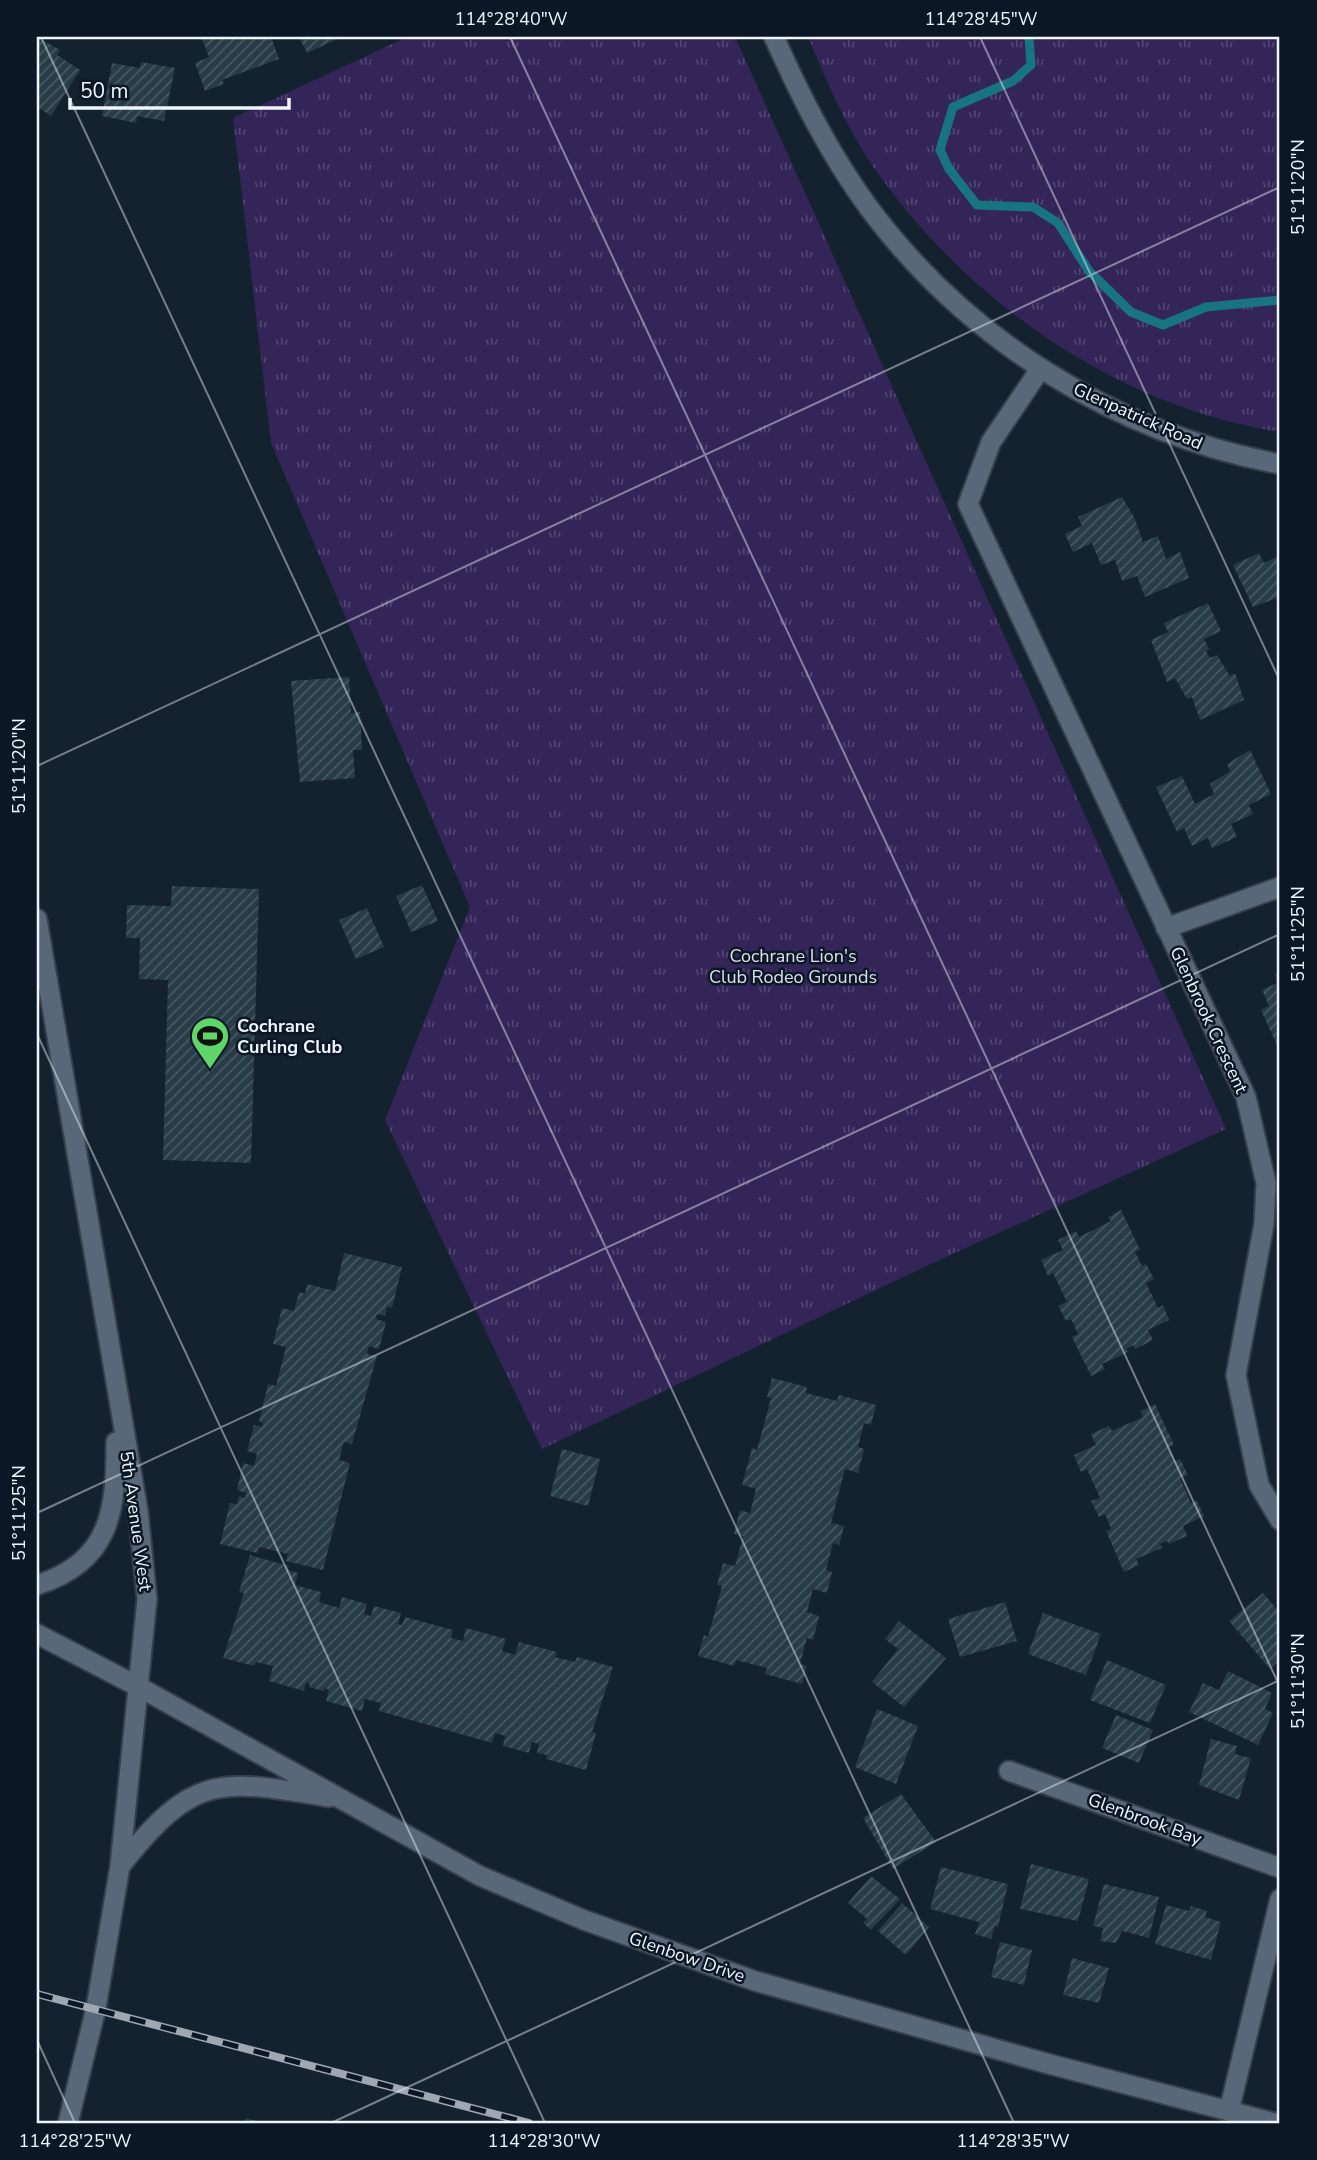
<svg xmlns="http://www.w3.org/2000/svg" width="1317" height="2160" viewBox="0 0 1317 2160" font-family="'Nunito Sans',sans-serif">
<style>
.park{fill:url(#park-tufts)}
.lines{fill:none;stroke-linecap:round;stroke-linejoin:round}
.stream{stroke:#187481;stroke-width:9}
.building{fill:url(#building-hatch)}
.minor-casing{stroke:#363e4a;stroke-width:23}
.tertiary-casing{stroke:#363e4a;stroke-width:23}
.minor{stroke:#586879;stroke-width:19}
.tertiary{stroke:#586879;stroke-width:19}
.rail-casing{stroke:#9ea7b2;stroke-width:8}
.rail{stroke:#0b1725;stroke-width:5;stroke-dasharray:16;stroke-linecap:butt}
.ticks{fill:none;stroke:#eef5fd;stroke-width:2;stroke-opacity:0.45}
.labels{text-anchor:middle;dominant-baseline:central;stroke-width:5;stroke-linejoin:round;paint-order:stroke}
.street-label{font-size:18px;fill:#eef5fd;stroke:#0b1725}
.park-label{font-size:18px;fill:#e0dcef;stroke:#0b1725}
.poi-label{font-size:18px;font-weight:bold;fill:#eef5fd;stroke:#0b1725;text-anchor:start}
.neatline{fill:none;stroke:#eef5fd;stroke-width:2.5}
.ticks-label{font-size:18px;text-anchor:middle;fill:#eef5fd}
</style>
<defs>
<pattern id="park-tufts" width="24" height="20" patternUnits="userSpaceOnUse" patternTransform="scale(1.75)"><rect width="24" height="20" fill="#342559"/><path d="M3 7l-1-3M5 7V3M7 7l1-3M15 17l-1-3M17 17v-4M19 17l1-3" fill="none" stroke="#524572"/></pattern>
<pattern id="building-hatch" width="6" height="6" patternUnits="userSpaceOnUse" patternTransform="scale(1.75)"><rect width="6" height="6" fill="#273c47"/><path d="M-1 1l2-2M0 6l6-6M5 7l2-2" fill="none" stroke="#475962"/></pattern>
</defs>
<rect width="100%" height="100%" fill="#14212f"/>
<path class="park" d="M 407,37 L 735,37 L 1226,1129 L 937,1261 L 542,1449 L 385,1120 L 470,907 L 271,443 L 233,118 Z
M 808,37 L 1280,37 L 1280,432 C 1116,407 965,300 872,165 C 845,125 827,81 808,37 Z"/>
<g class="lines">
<path class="stream" d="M 1029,37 L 1031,65 L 1013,81 L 953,107 L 940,150 L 949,169 L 977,205 L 1033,207 L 1058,223 L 1089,271 L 1131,312 L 1163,325 L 1206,307 L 1280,300"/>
</g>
<path class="building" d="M 37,37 L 60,50 L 57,55 L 80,70 L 51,116 L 37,107 Z
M 201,37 L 271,37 L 279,59 L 222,80 L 224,84 L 205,91 L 195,63 L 209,57 Z
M 299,37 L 342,37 L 307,53 Z
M 141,62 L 175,68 L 164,121 L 137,116 L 136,123 L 102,116 L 112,63 L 140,68 Z
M 1122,497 L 1135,519 L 1143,542 L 1158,536 L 1166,559 L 1180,552 L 1189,578 L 1145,597 L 1137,576 L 1122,581 L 1115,560 L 1101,565 L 1092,543 L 1073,552 L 1065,534 L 1082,526 L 1078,517 Z
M 1259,553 L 1264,563 L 1280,555 L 1280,606 L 1277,598 L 1253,607 L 1233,565 Z
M 1208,603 L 1221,631 L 1204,639 L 1209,649 L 1206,651 L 1210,658 L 1217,655 L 1230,676 L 1235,673 L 1244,700 L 1200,720 L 1192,697 L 1187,699 L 1175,678 L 1167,682 L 1151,640 L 1168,632 L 1164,623 Z
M 349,677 L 351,713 L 360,712 L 362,750 L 353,750 L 355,778 L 300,782 L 291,681 Z
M 1250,750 L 1271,794 L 1249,805 L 1253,814 L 1231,824 L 1237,837 L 1212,848 L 1208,838 L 1192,846 L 1184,828 L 1177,832 L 1156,787 L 1182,776 L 1195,804 L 1214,794 L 1210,784 L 1230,771 L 1227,764 Z
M 422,885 L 438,921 L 411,932 L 396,896 Z
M 172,886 L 259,889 L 251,1163 L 163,1160 L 168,980 L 139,979 L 140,938 L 126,938 L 127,905 L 171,906 Z
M 367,908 L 384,947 L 356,959 L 339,920 Z
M 1280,972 L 1280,1052 L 1261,1010 L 1269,1006 L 1262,990 L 1277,983 L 1275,974 Z
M 1121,1210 L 1140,1250 L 1135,1252 L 1142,1266 L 1146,1264 L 1154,1279 L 1146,1283 L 1158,1308 L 1163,1305 L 1169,1320 L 1148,1330 L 1153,1340 L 1135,1349 L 1133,1345 L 1126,1349 L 1128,1352 L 1102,1364 L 1105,1369 L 1091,1376 L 1072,1337 L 1078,1334 L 1071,1319 L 1066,1321 L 1058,1306 L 1067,1302 L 1053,1273 L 1048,1276 L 1041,1260 L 1063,1250 L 1058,1240 L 1076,1231 L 1079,1237 L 1111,1221 L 1108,1217 Z
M 344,1253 L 402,1267 L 392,1308 L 387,1307 L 385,1316 L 377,1314 L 376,1319 L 386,1322 L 379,1349 L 369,1346 L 367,1354 L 377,1356 L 352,1444 L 344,1442 L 339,1460 L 350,1463 L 323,1570 L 286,1561 L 288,1554 L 259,1547 L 257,1553 L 220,1544 L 230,1503 L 237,1504 L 239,1496 L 245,1498 L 246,1493 L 237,1490 L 243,1463 L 254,1466 L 257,1454 L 247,1451 L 254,1425 L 262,1427 L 263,1423 L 259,1421 L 268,1384 L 276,1386 L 286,1347 L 273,1344 L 282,1308 L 294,1311 L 299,1292 L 305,1294 L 307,1284 L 335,1291 Z
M 772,1378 L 807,1387 L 806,1393 L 837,1401 L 839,1395 L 876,1405 L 871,1425 L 864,1423 L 858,1447 L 864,1449 L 858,1473 L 845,1469 L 831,1523 L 844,1526 L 839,1545 L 833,1543 L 826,1570 L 832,1572 L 827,1593 L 813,1589 L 807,1612 L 819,1616 L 813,1640 L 807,1638 L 800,1664 L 807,1666 L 802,1684 L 765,1674 L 767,1668 L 736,1660 L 734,1666 L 698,1656 L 704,1635 L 708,1637 L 722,1586 L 717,1585 L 723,1563 L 735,1566 L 743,1536 L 734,1534 L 740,1510 L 750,1513 L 756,1489 L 742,1485 L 752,1448 L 757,1450 L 771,1398 L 767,1397 Z
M 1155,1404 L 1174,1445 L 1169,1447 L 1175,1461 L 1180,1459 L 1188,1475 L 1180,1478 L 1191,1503 L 1197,1501 L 1204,1516 L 1183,1526 L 1187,1536 L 1169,1544 L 1167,1541 L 1160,1544 L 1162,1548 L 1136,1559 L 1139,1565 L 1124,1572 L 1106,1531 L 1111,1529 L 1105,1514 L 1099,1517 L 1091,1501 L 1100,1498 L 1087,1469 L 1081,1472 L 1074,1455 L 1096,1445 L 1091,1434 L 1109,1426 L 1112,1431 L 1143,1417 L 1141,1411 Z
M 562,1449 L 600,1459 L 588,1506 L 550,1496 Z
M 250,1555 L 289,1566 L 288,1570 L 298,1573 L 295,1585 L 321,1592 L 319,1602 L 339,1608 L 342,1597 L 367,1604 L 364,1614 L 371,1616 L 374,1606 L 401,1613 L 398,1624 L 402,1625 L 405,1617 L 453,1630 L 451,1638 L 463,1641 L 466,1628 L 506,1639 L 502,1651 L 515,1655 L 519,1642 L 557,1652 L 555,1657 L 575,1662 L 577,1657 L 613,1667 L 592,1732 L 596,1733 L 586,1770 L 546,1759 L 547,1755 L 537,1753 L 539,1744 L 532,1742 L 529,1753 L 503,1746 L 505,1736 L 495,1733 L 492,1743 L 379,1711 L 381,1703 L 365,1699 L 362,1711 L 326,1701 L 329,1690 L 325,1688 L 324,1691 L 309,1687 L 310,1684 L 306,1683 L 304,1691 L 269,1681 L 273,1666 L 256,1662 L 254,1666 L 223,1658 L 244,1593 L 239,1592 Z
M 1263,1593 L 1280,1613 L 1280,1660 L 1270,1669 L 1229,1621 Z
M 1005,1602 L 1017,1641 L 960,1657 L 948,1619 Z
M 1043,1613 L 1101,1634 L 1086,1675 L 1028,1654 Z
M 899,1621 L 946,1658 L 904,1707 L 872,1682 L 898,1649 L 885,1639 Z
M 1107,1660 L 1166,1685 L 1150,1723 L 1090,1700 Z
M 1228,1671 L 1272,1693 L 1265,1709 L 1273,1713 L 1258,1745 L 1189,1712 L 1203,1683 L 1219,1690 Z
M 877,1709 L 918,1726 L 896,1784 L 855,1767 Z
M 1116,1715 L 1153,1730 L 1139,1763 L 1102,1748 Z
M 1211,1739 L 1237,1746 L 1235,1754 L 1251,1758 L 1239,1800 L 1199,1785 Z
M 901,1794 L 936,1842 L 893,1869 L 863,1818 Z
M 1031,1864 L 1089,1879 L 1078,1921 L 1020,1909 Z
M 941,1867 L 1008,1884 L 998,1927 L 995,1926 L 991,1939 L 975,1934 L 979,1922 L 930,1909 Z
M 871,1876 L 900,1899 L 871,1930 L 863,1923 L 867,1919 L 848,1903 Z
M 1104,1884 L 1159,1897 L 1149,1938 L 1122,1931 L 1116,1943 L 1100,1941 L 1103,1928 L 1093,1926 Z
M 902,1903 L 929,1927 L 906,1955 L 878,1931 Z
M 1166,1905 L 1189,1911 L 1191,1906 L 1207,1911 L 1205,1917 L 1221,1922 L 1211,1960 L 1155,1944 Z
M 1000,1942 L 1032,1950 L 1024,1985 L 991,1977 Z
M 1072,1958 L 1109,1968 L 1099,2003 L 1063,1995 Z
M 246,2118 L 261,2122 L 261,2123 L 244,2123 Z"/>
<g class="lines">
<g class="minor-casing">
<path id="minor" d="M 774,37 C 801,97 830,155 869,208 C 968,341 1118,434 1280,464
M 1041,368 L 991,442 L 968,504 L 1246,1097 L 1266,1183 L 1264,1224 L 1236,1375 L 1259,1485 L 1280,1520
M 1166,928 L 1280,887
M 37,1634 L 139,1687
M 1009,1771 L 1280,1868
M 1229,2111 L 1280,1899"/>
</g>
<g class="tertiary-casing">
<path id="tertiary" d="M 37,919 L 138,1511 L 147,1599 L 120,1866 L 96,2008 L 68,2123
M 37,1585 C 111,1561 116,1511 116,1442
M 139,1687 L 480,1876 L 584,1920 L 755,1981 L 1049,2064 L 1275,2123
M 121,1865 C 194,1773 219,1779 329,1797"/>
</g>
<use href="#minor" class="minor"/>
<use href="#tertiary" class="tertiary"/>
<g class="rail-casing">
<path id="rail" d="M 37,1994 L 529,2123"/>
</g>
<use href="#rail" class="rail"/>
</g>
<path class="ticks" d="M 41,37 L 1014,2123M 510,37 L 1280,1687M 980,37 L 1280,681M 37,766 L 1280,187M 37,1034 L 545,2123M 37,1513 L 1280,934M 37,2040 L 75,2123M 331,2123 L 1280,1680"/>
<defs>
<g id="stadium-pin" transform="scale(2.0125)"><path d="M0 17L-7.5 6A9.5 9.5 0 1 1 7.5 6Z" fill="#60d56a" stroke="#0b1725"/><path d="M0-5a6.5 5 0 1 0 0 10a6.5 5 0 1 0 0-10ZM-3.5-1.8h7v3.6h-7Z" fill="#111"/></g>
</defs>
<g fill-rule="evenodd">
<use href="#stadium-pin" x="210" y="1036"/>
</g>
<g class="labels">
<g class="street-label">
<text transform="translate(1138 416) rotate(24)">Glenpatrick Road</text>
<text transform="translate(1209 1020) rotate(65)">Glenbrook Crescent</text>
<text transform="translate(136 1521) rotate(82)">5th Avenue West</text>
<text transform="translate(1145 1819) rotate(20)">Glenbrook Bay</text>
<text transform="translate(687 1957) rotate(19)">Glenbow Drive</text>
</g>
<g class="park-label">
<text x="793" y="956">Cochrane Lion's<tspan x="793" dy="21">Club Rodeo Grounds</tspan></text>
</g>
<g class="poi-label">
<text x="237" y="1026">Cochrane<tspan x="237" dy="21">Curling Club</tspan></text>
</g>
</g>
<rect width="1317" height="2160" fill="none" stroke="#0b1725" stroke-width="77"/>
<path d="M70 98v10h219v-10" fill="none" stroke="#eef5fd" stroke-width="3.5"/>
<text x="80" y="98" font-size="21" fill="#eef5fd" stroke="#0b1725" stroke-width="5" paint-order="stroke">50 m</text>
<rect x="38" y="38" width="1240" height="2084" class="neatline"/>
<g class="ticks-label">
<text x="511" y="25">114°28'40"W</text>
<text x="981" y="25">114°28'45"W</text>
<text transform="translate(1298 187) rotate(-90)" y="6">51°11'20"N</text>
<text transform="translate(19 766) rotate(-90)" y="6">51°11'20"N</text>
<text transform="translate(1298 934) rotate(-90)" y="6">51°11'25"N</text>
<text transform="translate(19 1513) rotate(-90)" y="6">51°11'25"N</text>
<text transform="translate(1298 1681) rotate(-90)" y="6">51°11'30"N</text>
<text x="75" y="2147">114°28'25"W</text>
<text x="544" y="2147">114°28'30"W</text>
<text x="1013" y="2147">114°28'35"W</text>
</g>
</svg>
